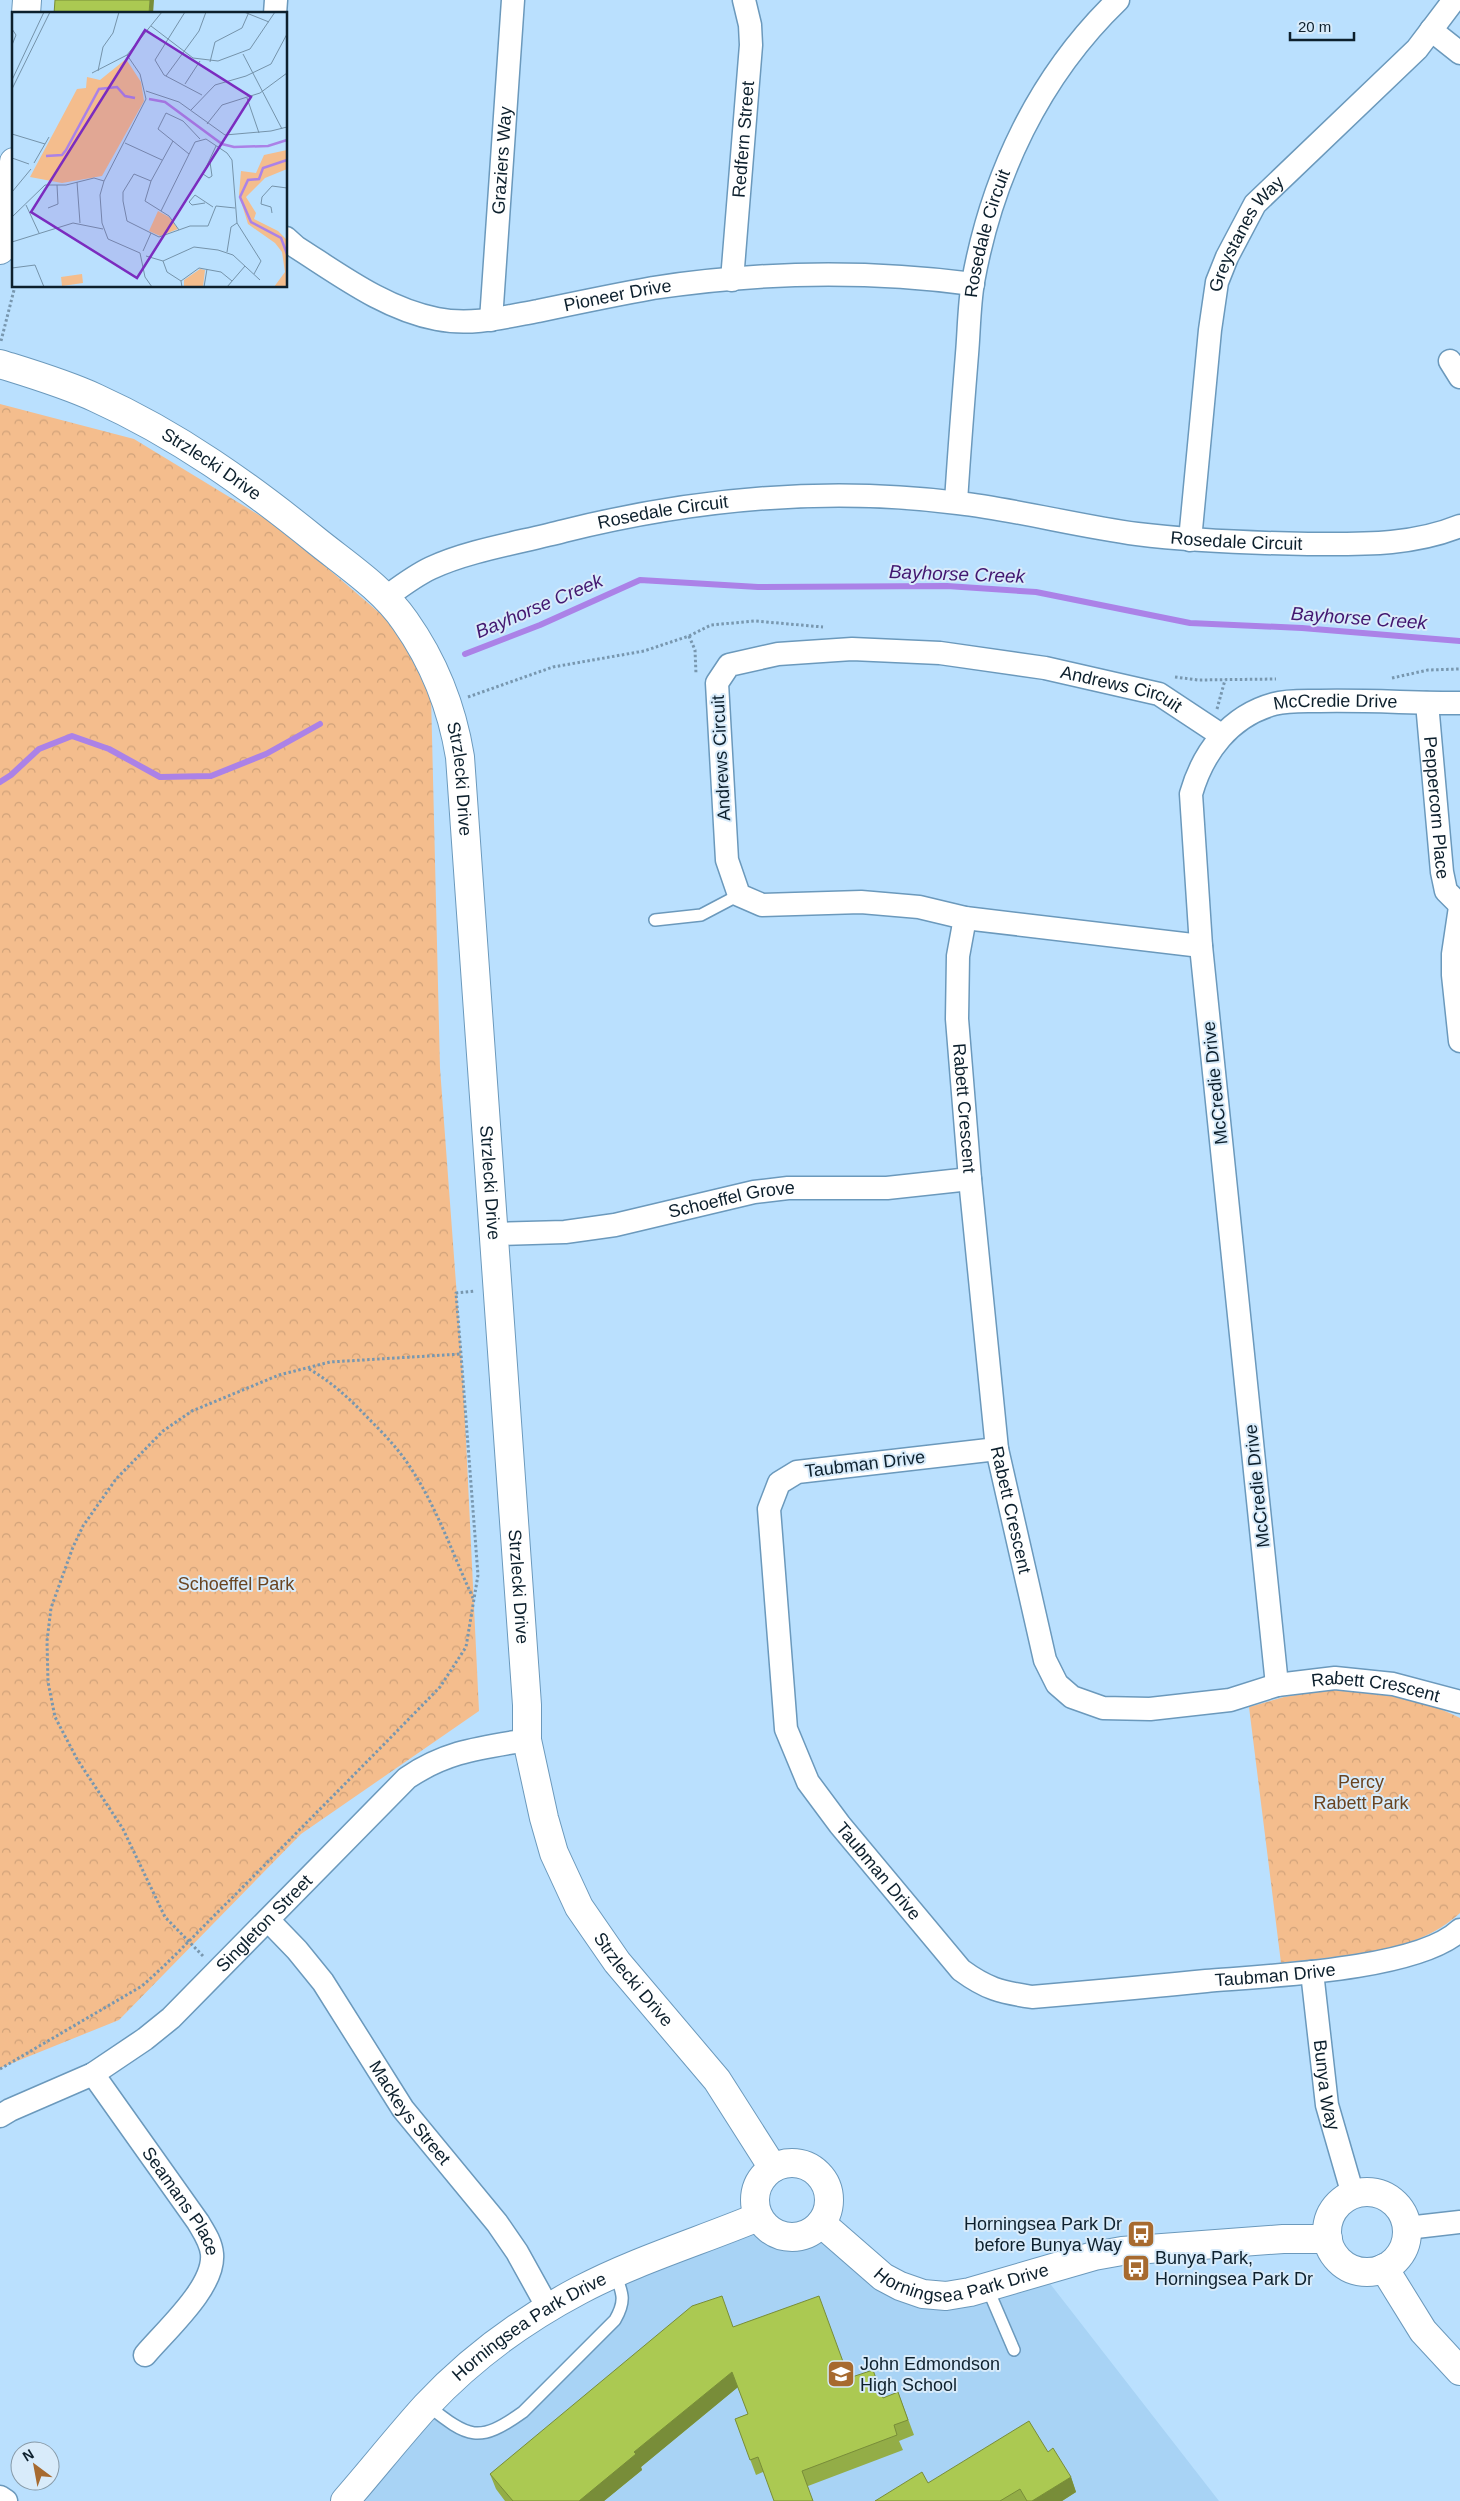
<svg xmlns="http://www.w3.org/2000/svg" width="1460" height="2501" viewBox="0 0 1460 2501" font-family="Helvetica,sans-serif">
<style>
.built{fill:#a8d3f5}
.forest{fill:url(#forest-crowns)}
.lines{fill:none;stroke-linecap:round;stroke-linejoin:round}
.stream{stroke:#ab82e7;stroke-width:6}
.service-casing{stroke:#6b99bc;stroke-width:14}
.minor-casing{stroke:#6b99bc;stroke-width:25}
.tertiary-casing{stroke:#6b99bc;stroke-width:30}
.path{stroke:#7897af;stroke-width:3;stroke-dasharray:2.5 2.5;stroke-linecap:butt}
.service{stroke:#fff;stroke-width:11}
.minor{stroke:#fff;stroke-width:22}
.tertiary{stroke:#fff;stroke-width:28}
.wall{fill:#93ad47}
.shaded-wall{fill:#788d39}
.building{fill:#abc952;stroke:#788d39}
.labels{text-anchor:middle;dominant-baseline:central;stroke-width:4;stroke-linejoin:round;paint-order:stroke}
.street-label{font-size:18px;fill:#0d202d;stroke:#d8ebfa}
.park-label{font-size:18px;fill:#694421;stroke:#d8ebfa}
.poi-label{font-size:18px;fill:#0d202d;stroke:#d8ebfa;text-anchor:start}
.water-label{font-size:19px;font-style:italic;fill:#431770;stroke:#d8ebfa}
.inset-river{fill:none;stroke:#ab82e7;stroke-width:2.5}
.inset-road{fill:none;stroke:#7593aa;stroke-width:1}
.view{fill:#7b2cbf;fill-opacity:0.15;stroke:#7b2cbf;stroke-width:2.5}
.inset-edge{fill:none;stroke:#0d202d;stroke-width:2.5}
</style>
<defs>
<pattern id="forest-crowns" width="20" height="18" patternUnits="userSpaceOnUse" patternTransform="scale(1.25)"><rect width="20" height="18" fill="#f4bd8d"/><path d="M2 6a3 3 0 1 1 6 0M12 15a3 3 0 1 1 6 0" fill="none" stroke="#d0a27a"/></pattern>
</defs>
<rect width="100%" height="100%" fill="#bae0fe"/>
<path class="built" d="M 762,2223 L 774,2233 L 790,2237 L 813,2231 L 923,2294 L 1041,2272 L 1219,2501 L 345,2501 L 427,2405 L 467,2433 L 509,2422 L 619,2312 L 615,2273 Z"/>
<path class="forest" d="M 0,404 L 134,439 L 282,529 L 397,628 L 431,695 L 440,1068 L 463,1378 L 479,1711 L 301,1834 L 119,2020 L 0,2068 Z
M 1333,1689 C 1377,1693 1420,1697 1460,1718 L 1460,1913 C 1413,1956 1342,1955 1281,1963 L 1249,1707 L 1284,1697 Z"/>
<g class="lines">
<path class="stream" d="M 465,654 L 540,625 L 640,580 L 758,587 L 947,586 L 1036,592 L 1190,623 L 1302,628 L 1460,641
M 0,782 L 11,775 L 39,749 L 72,736 L 109,749 L 160,777 L 211,776 L 266,754 L 320,724"/>
<g class="service-casing">
<path id="service" d="M 655,920 L 701,915 L 739,895
M 987,2287 L 1014,2350
M 427,2405 C 469,2438 478,2444 523,2412 L 615,2320 C 626,2301 623,2294 615,2273"/>
</g>
<g class="minor-casing">
<g id="minor">
<path d="M 275,14 L 276,0"/>
<path d="M 1431,30 L 1460,53"/>
<path id="s1" d="M 286,238 L 296,247 C 340,275 385,309 437,319 C 471,326 505,317 538,311 C 576,303 614,295 653,288 C 758,272 867,270 973,284"/>
<path id="s2" d="M 732,280 L 751,45 L 750,25 L 744,0"/>
<path id="s3" d="M 491,320 L 513,0"/>
<path d="M 1450,361 L 1460,377"/>
<path id="s4" d="M 956,502 C 959,453 963,404 967,354 C 969,331 969,306 973,282 C 992,176 1039,76 1118,0"/>
<path id="s5" d="M 1190,540 L 1210,330 L 1217,282 L 1227,257 L 1255,204 L 1417,49 L 1454,0"/>
<path id="s6" d="M 385,598 C 400,587 414,576 431,568 C 469,550 523,542 564,531 C 693,499 825,486 958,503 C 1018,510 1077,526 1137,534 C 1194,541 1251,543 1308,544 C 1360,544 1411,546 1460,526"/>
<path id="s7" d="M 1427,703 L 1442,872 L 1446,891 L 1460,905"/>
<path d="M 1460,907 L 1453,954 L 1453,975 L 1460,1041"/>
<path id="s8" d="M 965,918 L 958,956 L 957,1019 L 970,1179 L 997,1449 L 1045,1660 L 1057,1684 L 1072,1697 L 1103,1708 L 1150,1709 L 1230,1700 L 1277,1685 L 1335,1678 L 1393,1684 L 1460,1702"/>
<path id="s9" d="M 1201,946 L 965,918 L 919,907 L 861,902 L 762,905 L 739,895 L 727,860 L 717,683 L 729,665 L 778,654 L 852,649 L 940,653 L 1045,668 L 1159,694 L 1221,735"/>
<path id="s10" d="M 495,1234 L 565,1232 L 615,1225 L 754,1192 L 788,1188 L 887,1188 L 970,1179"/>
<path id="s11" d="M 997,1449 L 797,1472 L 779,1483 L 769,1509 L 786,1729 L 808,1782 L 840,1825 L 961,1970 C 987,1989 1000,1992 1032,1997 C 1090,1992 1148,1987 1206,1981 C 1266,1976 1418,1970 1460,1930"/>
<path id="s12" d="M 1277,1685 L 1201,946 L 1191,794 C 1203,752 1230,716 1274,704 C 1288,700 1305,701 1320,701 C 1366,700 1413,703 1460,703"/>
<path id="s13" d="M 268,1920 L 297,1950 L 323,1982 L 403,2109 L 497,2223 L 517,2252 L 548,2308"/>
<path id="s14" d="M 1312,1972 L 1327,2105 L 1353,2195"/>
<path id="s15" d="M 93,2074 L 198,2222 C 204,2232 211,2242 212,2254 C 215,2287 166,2330 145,2355"/>
<path id="s16" d="M 0,2116 L 10,2110 L 93,2074 L 145,2039 L 171,2018 L 407,1778 C 447,1751 480,1748 527,1740"/>
<path d="M 1407,2228 L 1460,2222"/>
<path d="M 0,2497 L 6,2501"/>
</g>
</g>
<g class="tertiary-casing">
<g id="tertiary">
<path d="M 26,14 L 27,0"/>
<path d="M 0,250 L 10,210 L 14,162"/>
<path id="s17" d="M 0,364 C 32,374 66,384 96,398 C 178,435 249,486 318,542 C 348,566 383,589 405,621 C 434,662 452,708 460,757 L 527,1705 L 527,1740 L 544,1818 L 554,1853 L 579,1907 L 617,1962 L 717,2080 L 773,2168"/>
<circle cx="792" cy="2200" r="37"/>
<circle cx="1367" cy="2232" r="40"/>
<path id="s18" d="M 821,2223 L 883,2277 L 900,2286 L 923,2294 L 946,2296 L 970,2292 L 1094,2256 L 1122,2251 L 1283,2239 L 1328,2239"/>
<path d="M 1384,2268 L 1423,2331 L 1460,2371"/>
<path id="s19" d="M 345,2501 C 372,2470 398,2437 426,2406 C 470,2359 523,2320 580,2290 C 635,2261 700,2241 758,2217"/>
</g>
</g>
<path class="path" d="M 1,341 L 15,286
M 689,636 L 695,650 L 696,674
M 1175,677 L 1198,680 L 1276,679
M 1392,678 L 1428,670 L 1460,669
M 468,697 L 553,667 L 644,651 L 689,636 L 711,625 L 755,621 L 823,627
M 1217,709 L 1225,680
M 309,1369 C 330,1381 348,1397 365,1415 C 382,1432 399,1449 412,1470 C 438,1510 453,1555 473,1598
M 203,1956 L 165,1917 L 123,1829 L 77,1759 L 55,1717 L 48,1682 L 47,1641 L 51,1608 L 73,1547 L 83,1526 L 116,1479 L 163,1431 L 192,1411 L 279,1375 L 330,1362 L 461,1354 L 456,1293 L 475,1291
M 0,2069 L 142,1986 C 176,1956 205,1924 237,1893 C 305,1824 373,1756 440,1687 L 466,1647 L 478,1575 L 461,1354"/>
<use href="#service" class="service"/>
<use href="#minor" class="minor"/>
<use href="#tertiary" class="tertiary"/>
</g>
<path class="wall" d="M 733,2327 L 849,2378 L 883,2398 L 898,2392 L 914,2435 L 899,2441 L 903,2450 L 808,2486 L 763,2472 L 756,2475 L 735,2419 L 748,2414 L 738,2387 L 641,2467 L 642,2470 L 604,2501 L 505,2501 L 496,2489 L 490,2474 Z
M 1048,2452 L 1071,2477 L 1076,2492 L 1062,2501 L 875,2501 L 928,2483 Z"/>
<path class="shaded-wall" d="M 150,0 L 154,0 L 153,14 L 149,14 Z
M 732,2372 L 738,2387 L 641,2467 L 642,2470 L 604,2501 L 579,2501 L 634,2452 Z
M 1071,2477 L 1076,2492 L 1062,2501 L 1032,2501 Z"/>
<path class="building" d="M 55,0 L 150,0 L 149,14 L 54,14 Z
M 722,2296 L 733,2327 L 819,2296 L 849,2378 L 873,2370 L 883,2398 L 898,2392 L 908,2420 L 894,2425 L 897,2435 L 802,2471 L 813,2501 L 774,2501 L 758,2457 L 750,2460 L 735,2419 L 748,2414 L 732,2372 L 634,2452 L 636,2454 L 579,2501 L 513,2501 L 490,2474 L 692,2306 Z
M 1029,2421 L 1048,2452 L 1053,2448 L 1071,2477 L 1032,2501 L 1027,2501 L 1020,2489 L 1000,2501 L 875,2501 L 922,2472 L 928,2483 Z"/>
<defs>
<g id="bus-square" transform="scale(1.4375)"><rect x="-9" y="-9" width="18" height="18" rx="4" fill="#a76a2f" stroke="#d8ebfa"/><path d="M-5-6H5V4H4V6H2V4H-2V6H-4V4H-5ZM-3.5-4V0h7V-4ZM-3.5 1.2v1.5H-2V1.2ZM2 1.2v1.5H3.5V1.2Z" fill="#fff"/></g>
<g id="school-square" transform="scale(1.4375)"><rect x="-9" y="-9" width="18" height="18" rx="4" fill="#a76a2f" stroke="#d8ebfa"/><path d="M0-5L7-2L0 1L-7-2ZM-4 1L0 2.5L4 1V4Q0 6-4 4Z" fill="#fff"/></g>
</defs>
<g fill-rule="evenodd">
<use href="#bus-square" x="1141" y="2234"/>
<use href="#bus-square" x="1136" y="2268"/>
<use href="#school-square" x="841" y="2374"/>
</g>
<g class="labels">
<g class="street-label">
<text stroke="none"><textPath href="#s2" startOffset="141">Redfern Street</textPath></text>
<text stroke="none"><textPath href="#s3" startOffset="160">Graziers Way</textPath></text>
<text stroke="none"><textPath href="#s4" startOffset="271">Rosedale Circuit</textPath></text>
<text stroke="none"><textPath href="#s5" startOffset="316">Greystanes Way</textPath></text>
<text stroke="none"><textPath href="#s1" startOffset="356">Pioneer Drive</textPath></text>
<text stroke="none"><textPath href="#s17" startOffset="235">Strzlecki Drive</textPath></text>
<text stroke="none"><textPath href="#s6" startOffset="294">Rosedale Circuit</textPath></text>
<text stroke="none"><textPath href="#s6" startOffset="872">Rosedale Circuit</textPath></text>
<text stroke="none"><textPath href="#s9" startOffset="1101">Andrews Circuit</textPath></text>
<text stroke="none"><textPath href="#s12" startOffset="1085">McCredie Drive</textPath></text>
<text transform="translate(721 758) rotate(-93)">Andrews Circuit</text>
<text stroke="none"><textPath href="#s17" startOffset="655">Strzlecki Drive</textPath></text>
<text stroke="none"><textPath href="#s7" startOffset="105">Peppercorn Place</textPath></text>
<text transform="translate(1215 1083) rotate(-96)">McCredie Drive</text>
<text stroke="none"><textPath href="#s8" startOffset="191">Rabett Crescent</textPath></text>
<text stroke="none"><textPath href="#s17" startOffset="1060">Strzlecki Drive</textPath></text>
<text stroke="none"><textPath href="#s10" startOffset="240">Schoeffel Grove</textPath></text>
<text transform="translate(865 1464) rotate(-7)">Taubman Drive</text>
<text transform="translate(1257 1486) rotate(-96)">McCredie Drive</text>
<text stroke="none"><textPath href="#s8" startOffset="596">Rabett Crescent</textPath></text>
<text stroke="none"><textPath href="#s17" startOffset="1465">Strzlecki Drive</textPath></text>
<text stroke="none"><textPath href="#s8" startOffset="1106">Rabett Crescent</textPath></text>
<text stroke="none"><textPath href="#s11" startOffset="642">Taubman Drive</textPath></text>
<text stroke="none"><textPath href="#s16" startOffset="331">Singleton Street</textPath></text>
<text stroke="none"><textPath href="#s11" startOffset="1092">Taubman Drive</textPath></text>
<text stroke="none"><textPath href="#s17" startOffset="1885">Strzlecki Drive</textPath></text>
<text stroke="none"><textPath href="#s14" startOffset="114">Bunya Way</textPath></text>
<text stroke="none"><textPath href="#s13" startOffset="240">Mackeys Street</textPath></text>
<text stroke="none"><textPath href="#s15" startOffset="155">Seamans Place</textPath></text>
<text stroke="none"><textPath href="#s18" startOffset="164">Horningsea Park Drive</textPath></text>
<text stroke="none"><textPath href="#s19" startOffset="256">Horningsea Park Drive</textPath></text>
</g>
<g class="park-label">
<text x="236" y="1584">Schoeffel Park</text>
<text x="1361" y="1782">Percy<tspan x="1361" dy="21">Rabett Park</tspan></text>
</g>
<g class="poi-label">
<text x="1122" y="2224" text-anchor="end">Horningsea Park Dr<tspan x="1122" dy="21">before Bunya Way</tspan></text>
<text x="1155" y="2258">Bunya Park,<tspan x="1155" dy="21">Horningsea Park Dr</tspan></text>
<text x="860" y="2364">John Edmondson<tspan x="860" dy="21">High School</tspan></text>
</g>
<g class="water-label">
<text transform="translate(957 574) rotate(2)">Bayhorse Creek</text>
<text transform="translate(539 606) rotate(-23)">Bayhorse Creek</text>
<text transform="translate(1359 618) rotate(4)">Bayhorse Creek</text>
</g>
</g>
<g transform="translate(12 12)">
<rect width="275" height="275" fill="#bae0fe"/>
<path d="M 114,47 L 129,70 L 132,89 L 90,164 L 50,171 L 18,165 L 65,77 L 74,76 L 75,65 L 88,68 ZM 275,138 L 275,157 L 253,166 L 234,185 L 244,201 L 242,207 L 266,219 L 275,228 L 275,275 L 262,275 L 273,260 L 270,240 L 263,231 L 236,212 L 227,183 L 229,159 L 244,161 L 252,143 ZM 146,199 L 157,205 L 166,217 L 148,224 L 137,219 ZM 188,257 L 193,258 L 191,275 L 172,275 L 172,268 Z" fill="#f4bd8d"/>
<path d="M 70,262 L 71,271 L 50,274 L 49,265 Z" fill="#f4bd8d"/>
<path class="inset-river" d="M 137,87 L 153,90 L 210,132 L 222,135 L 256,134 L 275,128M 34,144 L 50,143 L 54,138 L 87,77 L 105,75 L 113,84 L 123,86M 275,148 L 251,156 L 247,167 L 236,168 L 228,185 L 239,210 L 269,226 L 275,242"/>
<path class="inset-road" d="M 173,0 L 143,48 L 152,63 L 190,83M 232,0 L 257,10M 139,14 L 181,46 L 206,49 L 238,37 L 263,0M 0,17 L 4,23 L 0,33M 231,42 L 270,117M 198,50 L 203,30 L 230,16 L 237,0M 86,59 L 91,35 L 101,21 L 107,0M 80,61 L 115,43 L 150,0M 154,64 L 187,19 L 194,0M 0,68 L 32,0M 173,72 L 188,49M 0,77 L 38,0M 134,79 L 167,90 L 213,123 L 259,119 L 275,115M 235,86 L 247,121M 179,98 L 203,73 L 234,64 L 259,52 L 275,22M 195,112 L 210,93 L 248,81 L 275,61M 0,122 L 33,132M 161,129 L 139,169 L 133,189 L 157,204 L 167,218M 113,131 L 150,148M 177,142 L 146,117 L 154,101 L 171,109 L 188,127M 0,146 L 17,152M 198,150 L 200,164 L 197,166 L 191,162 L 204,134M 22,151 L 37,125M 139,169 L 122,162 L 111,180 L 111,189 L 115,209 L 147,225 L 178,214 L 196,214 L 204,194 L 223,196M 65,170 L 68,211M 0,180 L 19,157M 193,191 L 180,193 L 177,190 L 183,183 L 201,195M 14,193 L 27,221M 36,196 L 46,192 L 45,173M 149,199 L 183,130 L 194,127 L 215,141 L 220,148 L 225,211 L 249,249 L 242,262M 260,201 L 259,195 L 249,192 L 250,185 L 260,174 L 275,176M 0,205 L 33,173 L 54,173 L 82,166 L 92,169M 90,211 L 88,183 L 92,169 L 134,87 L 128,62 L 115,43M 90,211 L 96,227 L 128,241 L 133,265 L 140,275M 0,230 L 61,211 L 91,217M 131,239 L 139,221M 215,240 L 219,215 L 225,211M 134,244 L 151,249 L 182,235 L 206,238 L 221,243 L 248,268M 151,249 L 155,260 L 169,269 L 170,275M 0,256 L 23,253 L 32,275M 169,269 L 187,256 L 209,260 L 220,269M 192,275 L 195,257M 215,275 L 233,254"/>
<path class="view" d="M 133,18 L 239,85 L 125,266 L 19,200 Z"/>
<rect width="275" height="275" class="inset-edge"/>
</g>
<g transform="translate(35 2466) rotate(328)"><circle r="24" fill="#d8ebfa" stroke="#879aa8"/>
<path d="M0-4L9 19L0 12L-9 19Z" fill="#a76a2f"/>
<text y="-8" font-size="14" font-weight="bold" text-anchor="middle" fill="#0d202d">N</text>
</g>
<path d="M1290 32v8h64v-8" fill="none" stroke="#0d202d" stroke-width="2.5"/>
<text x="1298" y="32" font-size="15" fill="#0d202d" stroke="#d8ebfa" stroke-width="4" paint-order="stroke">20 m</text>
</svg>
